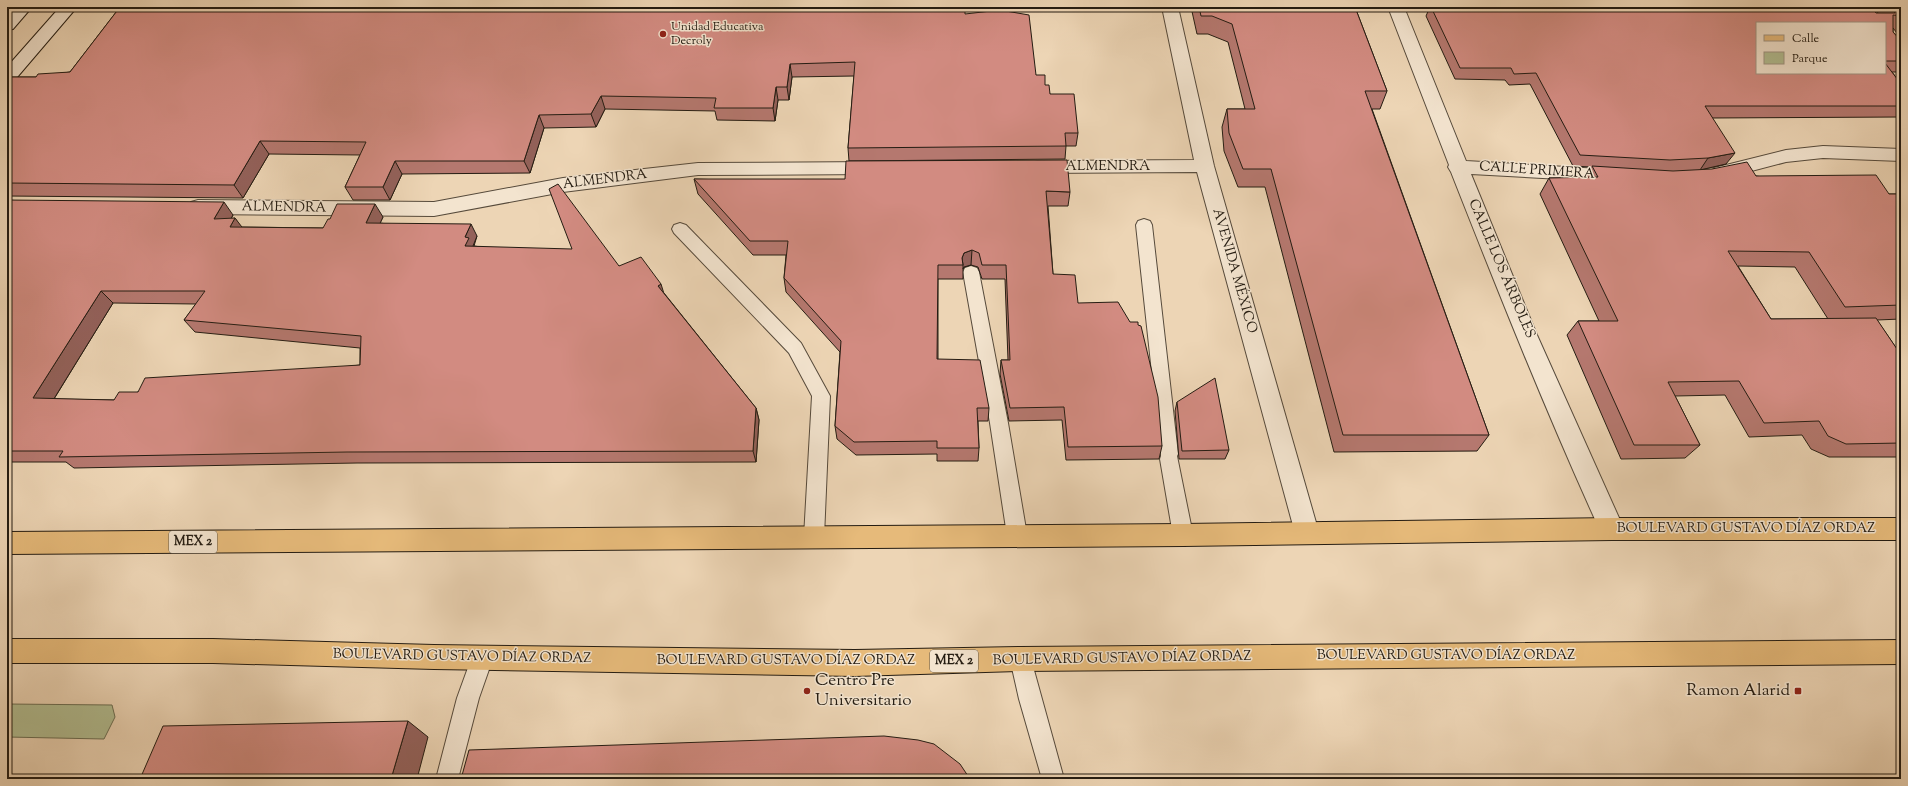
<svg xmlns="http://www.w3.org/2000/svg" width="1908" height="786" viewBox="0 0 1908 786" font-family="'Sorts Mill Goudy',serif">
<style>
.green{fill:#b2be92;stroke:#6b6d52}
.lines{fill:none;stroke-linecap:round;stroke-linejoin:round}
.service-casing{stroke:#564a3b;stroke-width:2}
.minor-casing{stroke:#564a3b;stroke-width:2}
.secondary-casing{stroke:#241c12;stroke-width:2}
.primary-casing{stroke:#241c12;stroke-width:2}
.service{fill:#f3e4cf;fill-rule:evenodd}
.minor{fill:#f3e4cf;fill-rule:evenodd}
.secondary{fill:#f3e4cf;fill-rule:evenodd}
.primary{fill:#e6ba7a;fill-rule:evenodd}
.wall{fill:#b5786f;stroke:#241c12;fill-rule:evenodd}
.shaded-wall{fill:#93615a;stroke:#241c12}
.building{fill:#d28b81;stroke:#241c12;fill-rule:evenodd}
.poi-dot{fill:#8f2418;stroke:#f3e4cf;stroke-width:1.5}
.labels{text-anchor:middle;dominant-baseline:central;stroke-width:3;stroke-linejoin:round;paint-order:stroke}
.far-poi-label{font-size:12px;fill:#241c12;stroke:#f3e4cf;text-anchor:start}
.shield{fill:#f3e4cf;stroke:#62584b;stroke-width:1}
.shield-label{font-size:13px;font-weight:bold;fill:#241c12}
.street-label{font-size:14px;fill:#241c12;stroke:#f3e4cf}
.near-poi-label{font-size:17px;fill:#241c12;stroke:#f3e4cf;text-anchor:start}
</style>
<rect width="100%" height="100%" fill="#edd5b5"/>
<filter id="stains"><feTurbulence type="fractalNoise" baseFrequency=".005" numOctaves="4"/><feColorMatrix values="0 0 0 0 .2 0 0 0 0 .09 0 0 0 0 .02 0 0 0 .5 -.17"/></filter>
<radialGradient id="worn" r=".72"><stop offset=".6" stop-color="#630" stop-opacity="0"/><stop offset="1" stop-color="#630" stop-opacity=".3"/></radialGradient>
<path class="green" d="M 7,704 L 112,705 L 115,717 L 104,739 L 7,737 Z"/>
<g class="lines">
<g class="service-casing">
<path id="service" d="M 1144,219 L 1150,221 L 1152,225 L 1178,454 L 1177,456 L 1193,535 L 1190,541 L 1183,544 L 1176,541 L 1173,535 L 1160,459 L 1161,456 L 1136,225 L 1138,221 Z
M 680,223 L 686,225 L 801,343 L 830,396 L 824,537 L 821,543 L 814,546 L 807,543 L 804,537 L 812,396 L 789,353 L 674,233 L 672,229 L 674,225 Z
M 971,266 L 977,268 L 979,272 L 1008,423 L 1027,535 L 1024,541 L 1017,544 L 1010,541 L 1007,535 L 990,423 L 963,272 L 965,268 Z
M 482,648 L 490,651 L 493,658 L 479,698 L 458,779 L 436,779 L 457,698 L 474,651 Z
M 1021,649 L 1029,652 L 1064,779 L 1042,779 L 1019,699 L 1010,659 L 1013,652 Z"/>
</g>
<g class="minor-casing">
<path id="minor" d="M 1162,7 L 1178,7 L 1214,166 L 1319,533 L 1316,541 L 1307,544 L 1298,541 L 1295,533 L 1197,172 L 1038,173 L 1031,171 L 1029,167 L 1031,163 L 1038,161 L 1194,160 Z
M 1388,7 L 1404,7 L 1466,161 L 1617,170 L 1624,171 L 1626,176 L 1624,181 L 1617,182 L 1471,174 L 1537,335 L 1624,529 L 1621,537 L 1612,540 L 1603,537 C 1548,417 1499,294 1451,172 L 1448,167 L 1449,165 Z
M 1823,146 L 1901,149 L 1901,161 L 1823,158 L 1786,162 L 1721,179 L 1714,178 L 1712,173 L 1714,168 L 1786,150 Z
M 876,162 L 883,164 L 885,168 L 883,172 L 876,174 L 698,175 L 563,192 L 434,216 L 198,214 L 191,212 L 188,207 L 191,202 L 198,200 L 434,202 L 563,178 L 698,163 Z"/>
</g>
<g class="secondary-casing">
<path id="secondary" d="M 15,7 L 32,7 L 13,29 L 7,30 L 7,15 Z
M 60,7 L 77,7 L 13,82 L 7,83 L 7,67 Z"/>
</g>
<g class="primary-casing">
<path id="primary" d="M 1612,518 L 1901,518 L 1901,540 L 1612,540 L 1183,546 L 7,554 L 7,532 L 1183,524 Z
M 7,639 L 213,639 L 434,645 L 855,650 L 1021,647 L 1901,640 L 1901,664 L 1021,671 L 855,676 L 434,669 L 213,663 L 7,663 Z"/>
</g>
<use href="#service" class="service"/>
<use href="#minor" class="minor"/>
<use href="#secondary" class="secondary"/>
<use href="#primary" class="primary"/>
</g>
<path class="wall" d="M 120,7 L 504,7 L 502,11 L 563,11 L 824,7 L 825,9 L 965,14 L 1036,75 L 1045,85 L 1050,94 L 1078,133 L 1076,146 L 1066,146 L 1065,159 L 849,161 L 848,148 L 854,76 L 792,77 L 789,100 L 778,100 L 775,121 L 717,120 L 715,111 L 605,109 L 596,127 L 544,128 L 530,173 L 402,174 L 390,200 L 353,200 L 345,187 L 360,155 L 269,154 L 243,198 L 7,196 L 7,77 L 36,77 L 70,72 Z
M 1191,7 L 1355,7 L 1387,91 L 1380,109 L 1372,109 L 1489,435 L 1477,451 L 1334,452 L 1265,187 L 1238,187 L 1224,151 L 1222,127 L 1227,109 L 1245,109 L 1228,42 L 1208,34 L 1197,34 Z
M 1430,7 L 1871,7 L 1876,13 L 1878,13 L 1874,7 L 1901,7 L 1901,38 L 1893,28 L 1893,32 L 1901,41 L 1901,72 L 1892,72 L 1901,84 L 1901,117 L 1712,118 L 1726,164 L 1700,170 L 1756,176 L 1889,194 L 1901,194 L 1901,319 L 1877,320 L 1901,355 L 1901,457 L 1829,457 L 1811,449 L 1802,435 L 1749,437 L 1725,395 L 1675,396 L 1700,445 L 1685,458 L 1621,459 L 1567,335 L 1578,321 L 1599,321 L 1540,194 L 1549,178 L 1585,178 L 1591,167 L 1573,166 L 1530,84 L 1509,85 L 1505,80 L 1455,79 L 1426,16 ZM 1885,23 L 1885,73 L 1757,73 ZM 1738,266 L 1795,267 L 1828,319 L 1771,319 Z
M 694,179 L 1070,192 L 1068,206 L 1048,206 L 1053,274 L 1078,303 L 1162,446 L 1159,459 L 1066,460 L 1062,420 L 1009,421 L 1000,374 L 1001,360 L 1008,360 L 1005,279 L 982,279 L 978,267 L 971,265 L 964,267 L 963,269 L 963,279 L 938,279 L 938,359 L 989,408 L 988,421 L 978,421 L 979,448 L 978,461 L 937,461 L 937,454 L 856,455 L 837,439 L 835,426 L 840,352 L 786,292 L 784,278 L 786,255 L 753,255 L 698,194 Z
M 7,200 L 233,215 L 231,219 L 235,218 L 241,227 L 323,228 L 383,217 L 380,223 L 477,236 L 474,246 L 619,266 L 664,293 L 756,408 L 759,420 L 756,462 L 357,463 L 74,468 L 66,462 L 7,462 ZM 113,303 L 196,304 L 184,320 L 195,332 L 360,348 L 360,365 L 138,392 L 114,400 L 54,399 Z
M 1177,402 L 1229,450 L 1225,459 L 1179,459 L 1175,411 Z"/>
<path class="shaded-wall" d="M 492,7 L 504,7 L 496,24 L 491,11 Z
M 790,64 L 792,77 L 789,100 L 787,87 Z
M 776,87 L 778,100 L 775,121 L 773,108 Z
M 601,96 L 605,109 L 596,127 L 591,114 Z
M 539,115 L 544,128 L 530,173 L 524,161 Z
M 260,141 L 269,154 L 243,198 L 234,185 Z
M 1735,153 L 1726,164 L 1700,170 L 1708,158 Z
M 395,161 L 402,174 L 390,200 L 383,187 Z
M 224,202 L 233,215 L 224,231 L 214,219 Z
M 375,204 L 383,217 L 374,236 L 366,223 Z
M 235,218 L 245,231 L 230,227 Z
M 471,224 L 477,236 L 473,246 L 476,250 L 465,246 L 465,237 Z
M 972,250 L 971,265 L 964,267 L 963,269 L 963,265 L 962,258 L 964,253 Z
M 661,284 L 665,297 L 658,286 Z
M 101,291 L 113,303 L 47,410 L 33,398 Z
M 756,408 L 759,420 L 756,462 L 753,451 Z
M 408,721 L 428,737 L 417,779 L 391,779 Z"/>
<path class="building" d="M 120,7 L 492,7 L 491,11 L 563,11 L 564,7 L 824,7 L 824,9 L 909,9 L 909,7 L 965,7 L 965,14 L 1000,10 L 1029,15 L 1036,75 L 1045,75 L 1045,85 L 1049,85 L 1050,94 L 1074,94 L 1078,133 L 1065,133 L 1066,146 L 848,148 L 855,62 L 790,64 L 787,87 L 776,87 L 773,108 L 714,108 L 716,98 L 601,96 L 591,114 L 539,115 L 524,161 L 395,161 L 383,187 L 345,187 L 366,142 L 260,141 L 234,185 L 7,183 L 7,77 L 36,77 L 38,74 L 70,72 Z
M 1199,7 L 1355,7 L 1387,91 L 1365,91 L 1489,435 L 1343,435 L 1271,169 L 1243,169 L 1229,133 L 1227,109 L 1255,109 L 1232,24 L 1212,16 L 1201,16 Z
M 1431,7 L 1871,7 L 1876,13 L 1895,13 L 1891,7 L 1901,7 L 1901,16 L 1893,15 L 1893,32 L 1901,41 L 1901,61 L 1885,61 L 1885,23 L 1757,23 L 1757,73 L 1885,73 L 1885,63 L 1901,84 L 1901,106 L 1705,106 L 1735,153 L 1708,158 L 1670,160 L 1580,155 L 1536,73 L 1514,74 L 1511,68 L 1460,68 Z
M 1067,160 L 1070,192 L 1046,191 L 1053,274 L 1075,275 L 1078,303 L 1118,302 L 1130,322 L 1138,322 L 1138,325 L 1141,326 L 1158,397 L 1162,446 L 1068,447 L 1064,407 L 1010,408 L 1001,360 L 1010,360 L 1006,265 L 982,265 L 979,253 L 972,250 L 964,253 L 962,258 L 963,265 L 938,265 L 937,359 L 980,360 L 989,408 L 977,408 L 979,448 L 937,448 L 937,441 L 854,442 L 835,426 L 841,341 L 784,278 L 788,241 L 750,241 L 694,179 L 845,179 L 846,161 Z
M 1747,162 L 1756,176 L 1876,175 L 1889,194 L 1901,194 L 1901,305 L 1845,307 L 1809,252 L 1728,251 L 1771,319 L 1876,318 L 1901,355 L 1901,443 L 1846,444 L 1828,436 L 1819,421 L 1764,423 L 1739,381 L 1668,382 L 1700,445 L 1634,445 L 1578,321 L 1618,321 L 1549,178 L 1598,177 L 1592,166 L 1673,171 L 1712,169 Z
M 558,184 L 619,266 L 641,257 L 661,284 L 658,286 L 756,408 L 753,451 L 347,452 L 59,457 L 63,451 L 7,451 L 7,200 L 224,202 L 214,219 L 235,218 L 230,227 L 323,228 L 328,219 L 330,219 L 337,204 L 375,204 L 366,223 L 471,224 L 465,237 L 469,238 L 465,246 L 572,249 L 549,189 ZM 101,291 L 205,291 L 184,320 L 361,336 L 360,365 L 145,378 L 138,392 L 119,392 L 114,400 L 33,398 Z
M 1215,378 L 1229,450 L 1182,451 L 1177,402 Z
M 408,721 L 391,779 L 140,779 L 163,726 Z
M 884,736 L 918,740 L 934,744 L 960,764 L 970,779 L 461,779 L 469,750 Z"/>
<g class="poi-dot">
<circle cx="663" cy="34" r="4"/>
<circle cx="807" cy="691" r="4"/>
<rect x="1794" y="687" width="8" height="8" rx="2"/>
</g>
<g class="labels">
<g class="far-poi-label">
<text x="671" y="27">Unidad Educativa<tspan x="671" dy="14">Decroly</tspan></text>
</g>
<g class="shield">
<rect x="169" y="531" width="48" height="22" rx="3"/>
<rect x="930" y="650" width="48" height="22" rx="3"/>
</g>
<g class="shield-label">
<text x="193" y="542">MEX 2</text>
<text x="954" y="661">MEX 2</text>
</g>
<g class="street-label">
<text x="1108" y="167">ALMENDRA</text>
<text transform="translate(1537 171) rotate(4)">CALLE PRIMERA</text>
<text transform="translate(605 180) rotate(-7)">ALMENDRA</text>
<text transform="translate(284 208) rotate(1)">ALMENDRA</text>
<text transform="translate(1501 269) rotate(67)">CALLE LOS ÁRBOLES</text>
<text transform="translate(1234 271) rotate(74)">AVENIDA MÉXICO</text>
<text x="1746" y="529">BOULEVARD GUSTAVO DÍAZ ORDAZ</text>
<text x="1446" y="656">BOULEVARD GUSTAVO DÍAZ ORDAZ</text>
<text transform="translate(462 657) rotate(1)">BOULEVARD GUSTAVO DÍAZ ORDAZ</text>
<text transform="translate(1122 659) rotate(-1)">BOULEVARD GUSTAVO DÍAZ ORDAZ</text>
<text x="786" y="661">BOULEVARD GUSTAVO DÍAZ ORDAZ</text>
</g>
<g class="near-poi-label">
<text x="815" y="681">Centro Pre<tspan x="815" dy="20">Universitario</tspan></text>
<text x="1790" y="691" text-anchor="end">Ramon Alarid</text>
</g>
</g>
<rect width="1908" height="786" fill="none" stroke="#edd5b5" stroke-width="24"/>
<rect x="8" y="8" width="1892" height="770" fill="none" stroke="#241c12" stroke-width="2"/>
<rect x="12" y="12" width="1884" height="762" fill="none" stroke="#241c12"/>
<rect x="1756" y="22" width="130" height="52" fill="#f3e4cf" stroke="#a09483"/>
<rect x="1764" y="35" width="20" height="6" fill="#e6ba7a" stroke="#a09483"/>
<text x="1792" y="42" font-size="12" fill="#241c12">Calle</text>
<rect x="1764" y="52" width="20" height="12" fill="#b2be92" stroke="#a09483"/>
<text x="1792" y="62" font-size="12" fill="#241c12">Parque</text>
<rect width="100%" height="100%" filter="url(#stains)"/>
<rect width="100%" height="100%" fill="url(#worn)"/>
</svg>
